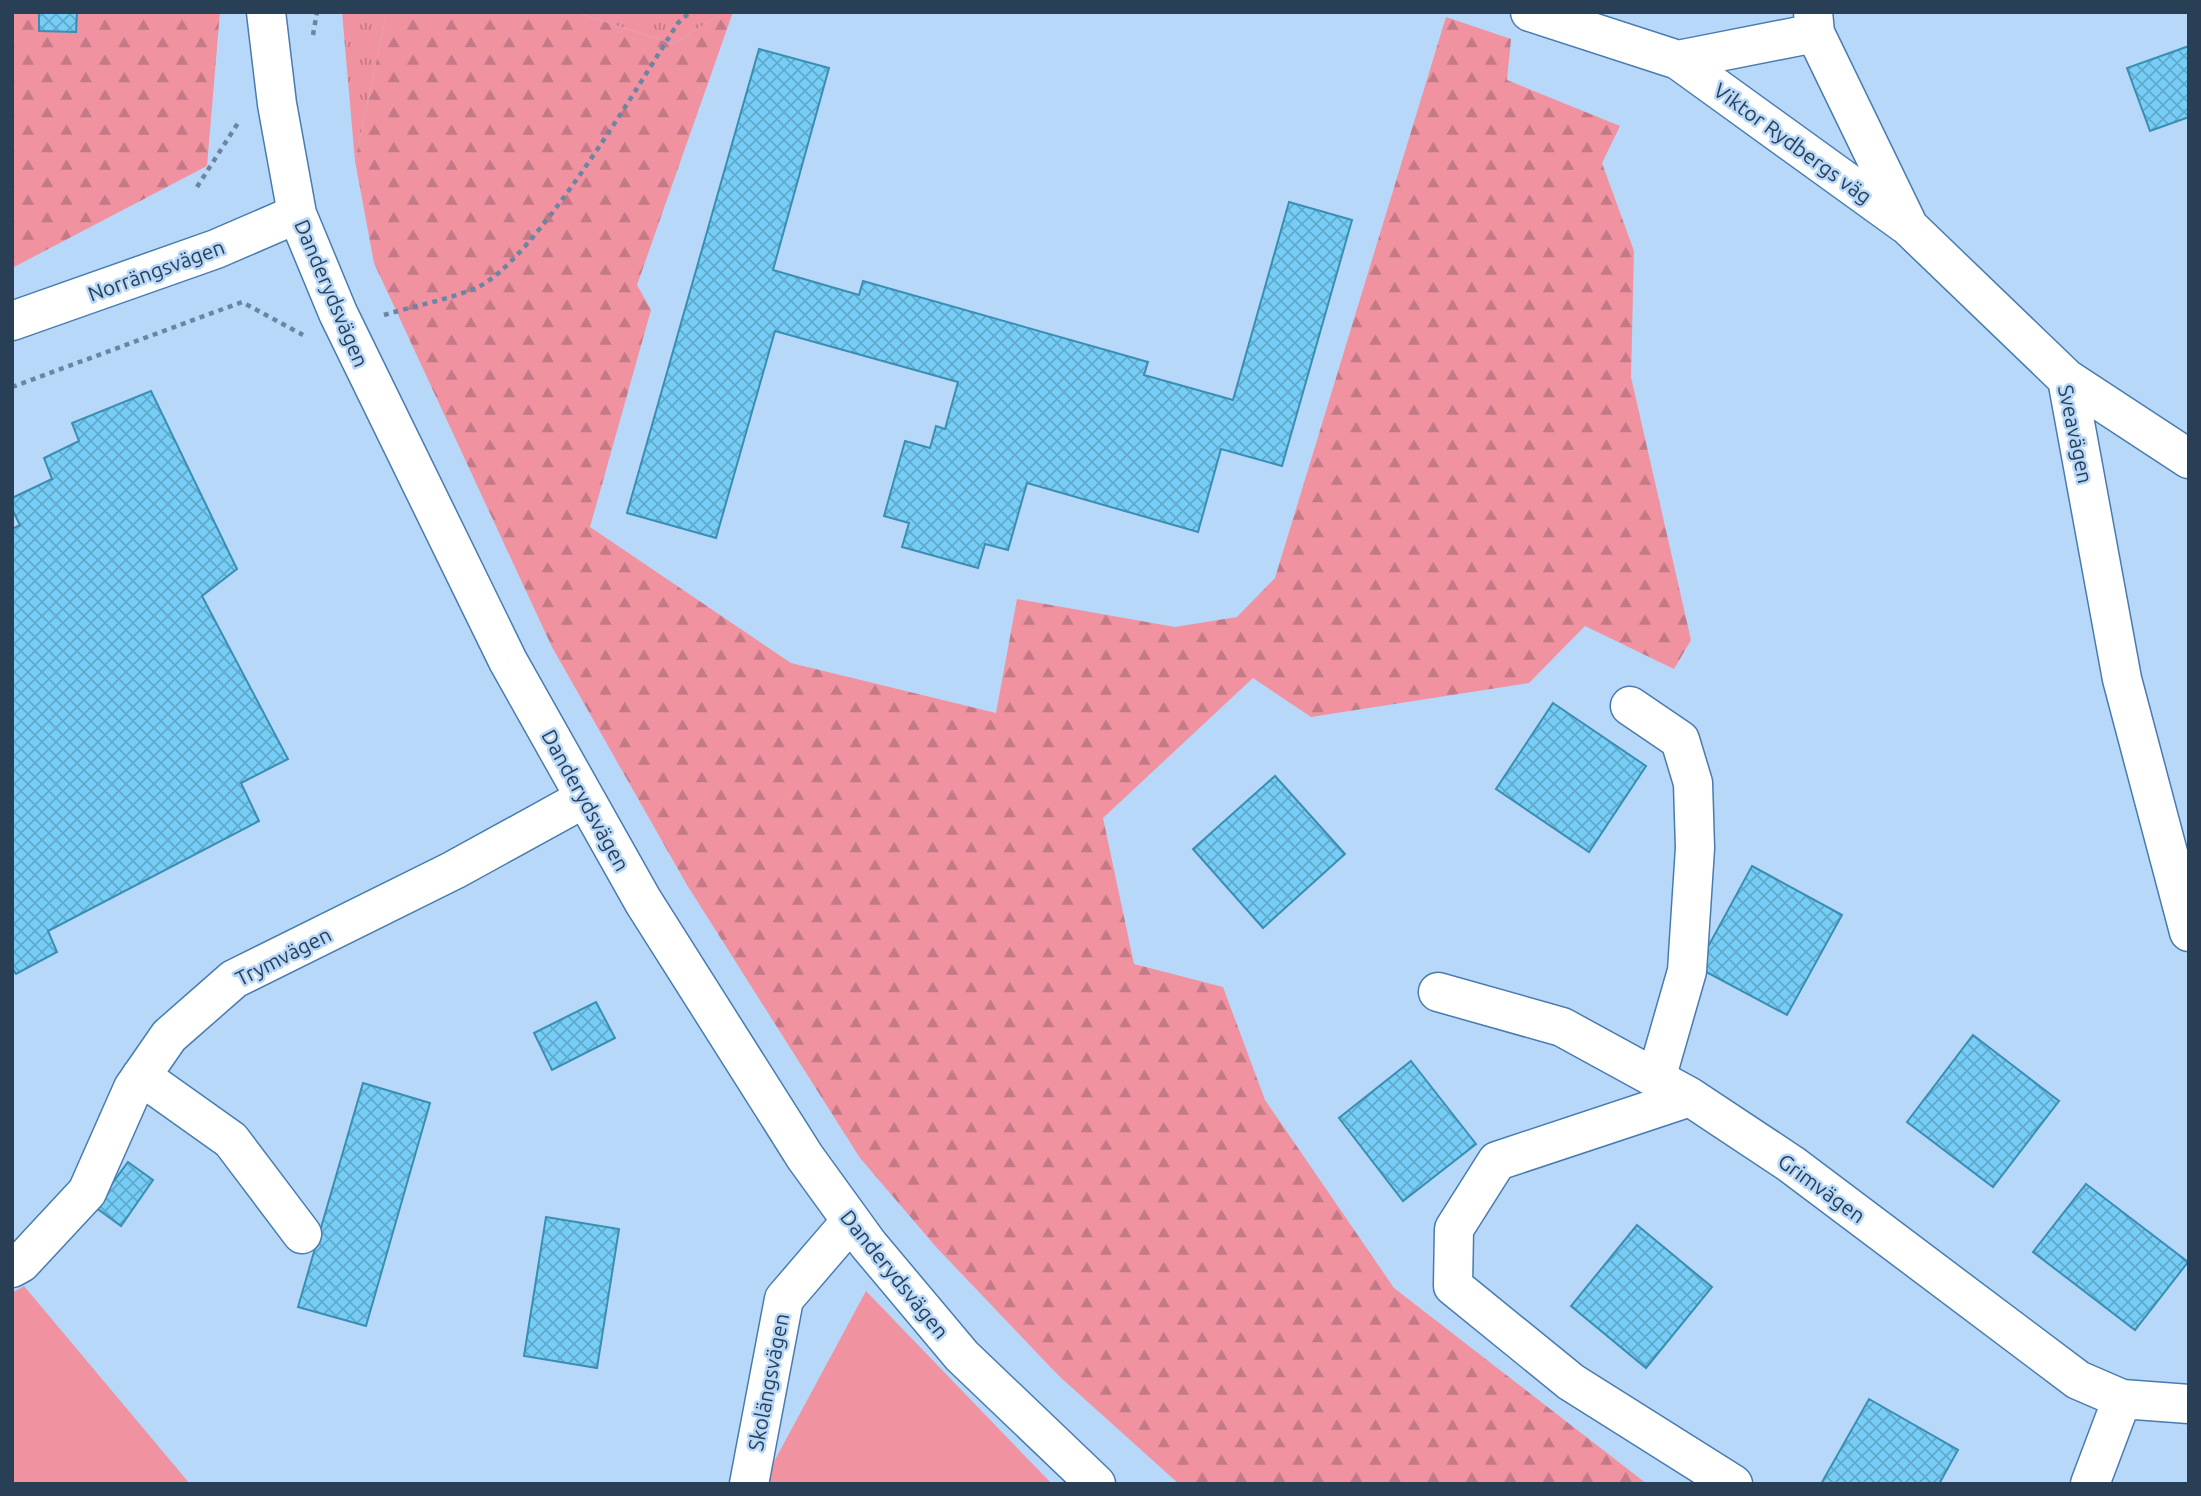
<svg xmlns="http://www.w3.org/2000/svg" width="2201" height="1496" viewBox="0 0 2201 1496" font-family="Ubuntu,sans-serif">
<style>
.grass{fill:url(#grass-tufts)}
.forest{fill:url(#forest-firs)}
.pitch{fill:#f192a1}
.building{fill:url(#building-cross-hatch);stroke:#398eb2;stroke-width:2}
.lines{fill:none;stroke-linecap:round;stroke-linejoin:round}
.minor-casing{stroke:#487baf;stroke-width:41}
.path{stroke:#6b86a2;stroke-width:4.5;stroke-dasharray:5 5;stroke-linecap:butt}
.minor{stroke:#fff;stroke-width:38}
.labels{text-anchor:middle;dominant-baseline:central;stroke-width:5;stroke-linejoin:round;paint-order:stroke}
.street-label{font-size:21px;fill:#293f56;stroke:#b8d8fa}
</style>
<defs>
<pattern id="grass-tufts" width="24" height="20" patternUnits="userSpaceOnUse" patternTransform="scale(1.75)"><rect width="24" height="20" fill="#f192a1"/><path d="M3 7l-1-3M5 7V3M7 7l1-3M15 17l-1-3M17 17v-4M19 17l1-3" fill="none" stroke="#c37986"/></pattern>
<pattern id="forest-firs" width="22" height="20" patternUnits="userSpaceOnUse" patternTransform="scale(1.75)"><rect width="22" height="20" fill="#f192a1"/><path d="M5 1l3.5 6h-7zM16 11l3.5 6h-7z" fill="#c37986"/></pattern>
<pattern id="building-cross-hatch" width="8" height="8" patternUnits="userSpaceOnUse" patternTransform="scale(1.75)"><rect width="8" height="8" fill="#76cef7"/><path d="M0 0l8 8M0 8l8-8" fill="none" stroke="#61a9cb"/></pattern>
</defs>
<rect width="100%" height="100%" fill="#b8d8fa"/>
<path class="grass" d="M 342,12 L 387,12 L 355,161 Z
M 575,12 L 725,12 L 673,44 Z"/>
<path class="forest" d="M 12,12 L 220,12 L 207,166 L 12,268 Z
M 387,12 L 575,12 L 673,44 L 725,12 L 733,12 L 637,285 L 651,310 L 590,527 L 791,663 L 996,713 L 1017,599 L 1175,627 L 1237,617 L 1275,578 L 1446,17 L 1511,39 L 1507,80 L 1620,126 L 1602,163 L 1634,251 L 1631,377 L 1691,640 L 1674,669 L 1585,626 L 1529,683 L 1311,717 L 1253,678 L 1103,818 L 1134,964 L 1223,987 L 1265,1100 L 1394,1288 L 1647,1484 L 1179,1484 L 1059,1376 L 937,1248 L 860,1158 L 687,885 L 552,647 L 374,263 L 355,161 Z"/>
<path class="pitch" d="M 24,1286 L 190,1484 L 12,1484 L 12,1293 Z
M 866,1291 L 1052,1484 L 762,1484 Z"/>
<path class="building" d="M 39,12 L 77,12 L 76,32 L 39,31 Z
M 2189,46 L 2189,117 L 2150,131 L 2127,68 Z
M 759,49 L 829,68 L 773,270 L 859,295 L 863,281 L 1148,362 L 1144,375 L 1233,400 L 1289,202 L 1352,220 L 1282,466 L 1221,449 L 1198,532 L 1027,483 L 1008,550 L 985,544 L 978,568 L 902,547 L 909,523 L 884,516 L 905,441 L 930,448 L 936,426 L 945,429 L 958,382 L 775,331 L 716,538 L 627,513 Z
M 151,391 L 237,569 L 202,596 L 288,759 L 241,783 L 259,821 L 48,931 L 57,952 L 16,974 L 12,968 L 12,529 L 20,525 L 12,509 L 12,498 L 52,479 L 44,458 L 79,441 L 72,423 Z
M 1553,703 L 1646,766 L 1589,852 L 1496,789 Z
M 1275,776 L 1345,854 L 1263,928 L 1193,849 Z
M 1752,866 L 1842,915 L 1787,1015 L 1697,967 Z
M 596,1002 L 615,1038 L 552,1070 L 534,1033 Z
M 1973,1035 L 2059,1101 L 1993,1187 L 1907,1122 Z
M 1411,1061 L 1476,1144 L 1403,1201 L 1339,1118 Z
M 363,1083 L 430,1103 L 366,1326 L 298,1307 Z
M 128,1162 L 153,1180 L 121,1226 L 95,1207 Z
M 2086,1184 L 2188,1262 L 2135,1330 L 2033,1252 Z
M 546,1217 L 619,1229 L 597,1368 L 524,1356 Z
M 1637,1225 L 1712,1287 L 1646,1368 L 1571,1306 Z
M 1869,1399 L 1958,1450 L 1939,1484 L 1821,1484 Z"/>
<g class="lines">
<g class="minor-casing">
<path id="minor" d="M 266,12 L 277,104 L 297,214 L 338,313 L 508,661 L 643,901 L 805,1157 L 868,1244 L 962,1356 L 1096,1484
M 1530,12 L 1678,60 L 1905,224
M 1813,12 L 1815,33 L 1909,227 L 2067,379 L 2122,679 L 2189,932
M 1678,60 L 1815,33
M 12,321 L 216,249 L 297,214
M 2067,379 L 2189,459
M 1630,706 L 1680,740 L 1693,783 L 1695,848 L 1687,971 L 1656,1079
M 1438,992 L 1562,1027 L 1690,1097 L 1791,1164 L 2078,1380 L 2122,1399 L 2189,1404
M 141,1076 L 231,1140 L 302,1234
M 1690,1097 L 1497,1161 L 1454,1229 L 1453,1286 L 1571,1382 L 1733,1484
M 12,1268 L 21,1263 L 87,1192 L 133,1088 L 169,1036 L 234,979 L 454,870 L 585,798
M 749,1484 L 784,1299 L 851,1221
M 2090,1484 L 2122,1399"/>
</g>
<path class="path" d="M 313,35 L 317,12
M 197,187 L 238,123
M 384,315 C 414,306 447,300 476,288 C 534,263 640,82 678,23 L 690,12
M 12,387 L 242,302 L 303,335"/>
<use href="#minor" class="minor"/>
</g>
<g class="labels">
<g class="street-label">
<text transform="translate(1793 143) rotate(36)">Viktor Rydbergs väg</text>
<text transform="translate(156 270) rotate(-20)">Norrängsvägen</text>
<text transform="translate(332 293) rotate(67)">Danderydsvägen</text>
<text transform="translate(2076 434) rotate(78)">Sveavägen</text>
<text transform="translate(586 800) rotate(61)">Danderydsvägen</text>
<text transform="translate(283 956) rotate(-27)">Trymvägen</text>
<text transform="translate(1822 1188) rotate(36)">Grimvägen</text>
<text transform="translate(895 1274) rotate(51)">Danderydsvägen</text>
<text transform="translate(768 1382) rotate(-79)">Skolängsvägen</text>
</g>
</g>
<rect width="2201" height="1496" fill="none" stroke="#293f56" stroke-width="28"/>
</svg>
